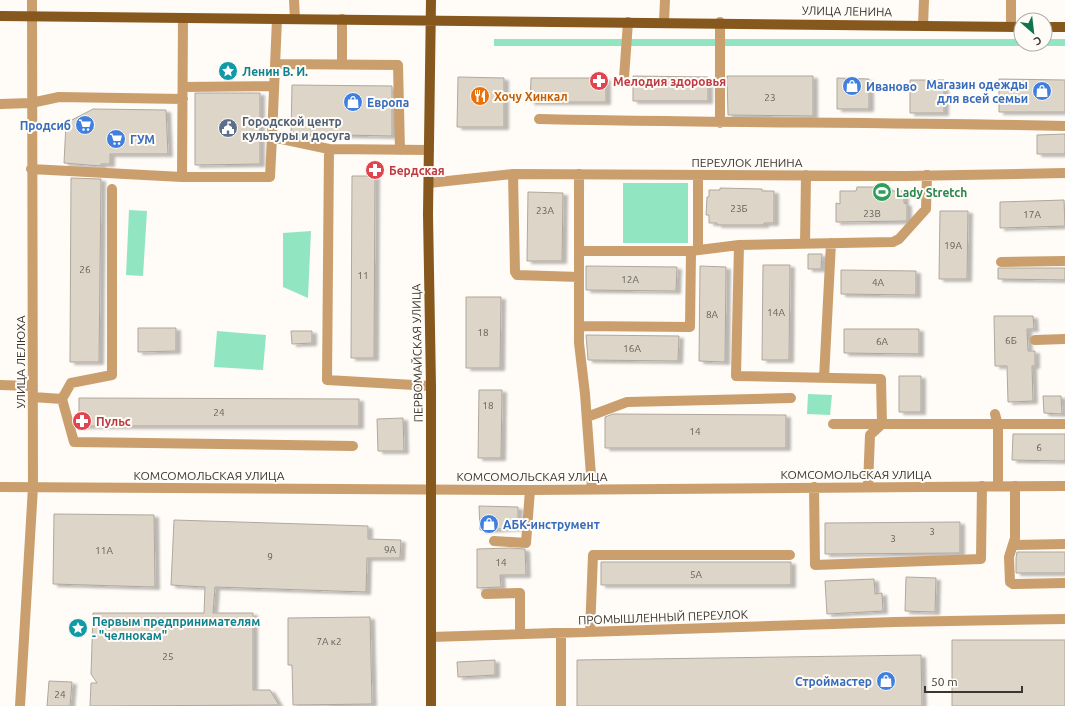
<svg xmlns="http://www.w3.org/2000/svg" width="1065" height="706" viewBox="0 0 1065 706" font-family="Ubuntu,sans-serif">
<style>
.green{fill:#91e6c1}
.building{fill:#ded5c9;stroke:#b0a79d;filter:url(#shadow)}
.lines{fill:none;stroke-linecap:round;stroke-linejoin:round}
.minor{stroke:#ca9f6d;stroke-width:10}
.major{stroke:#86581d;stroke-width:10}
.labels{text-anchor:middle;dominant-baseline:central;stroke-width:4;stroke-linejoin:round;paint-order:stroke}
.number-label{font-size:10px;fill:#635e57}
.street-label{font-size:12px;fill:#3a3631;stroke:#fffbf6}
.culture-label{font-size:12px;font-weight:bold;fill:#0d838f;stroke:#fffbf6;text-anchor:start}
.health-label{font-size:12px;font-weight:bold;fill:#be3a42;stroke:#fffbf6;text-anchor:start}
.shop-label{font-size:12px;font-weight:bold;fill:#366cbe;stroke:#fffbf6;text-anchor:start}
.food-label{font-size:12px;font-weight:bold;fill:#c56008;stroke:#fffbf6;text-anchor:start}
.service-label{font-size:12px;font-weight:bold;fill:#4e5e75;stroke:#fffbf6;text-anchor:start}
.leisure-label{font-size:12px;font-weight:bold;fill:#27864d;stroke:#fffbf6;text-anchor:start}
</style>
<defs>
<filter id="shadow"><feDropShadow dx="4.5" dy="2.5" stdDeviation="1" flood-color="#0004"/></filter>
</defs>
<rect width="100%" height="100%" fill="#fffbf6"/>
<path class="green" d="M 494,39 L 1021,39 L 1021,44 L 1045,44 L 1045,39 L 1065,39 L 1065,46 L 494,46 Z
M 623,183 L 688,183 L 688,243 L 623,243 Z
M 129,210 L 147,211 L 143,276 L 126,275 Z
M 311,231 L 308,298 L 283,287 L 283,233 Z
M 217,331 L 266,335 L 263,370 L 214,367 Z
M 808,394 L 832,395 L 830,415 L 807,414 Z"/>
<path class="building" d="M 633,76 L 708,77 L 708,101 L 633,101 Z
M 727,76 L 813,76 L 813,116 L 728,115 Z
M 458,77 L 504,78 L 504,127 L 457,127 Z
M 531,78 L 606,78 L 606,102 L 530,102 Z
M 837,78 L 869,79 L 869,109 L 837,109 Z
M 999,79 L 1065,80 L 1065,112 L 999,112 Z
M 910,80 L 944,80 L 944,113 L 910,113 Z
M 292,85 L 392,86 L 392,136 L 291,134 Z
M 195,93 L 260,93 L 260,164 L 195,165 Z
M 93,109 L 166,110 L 168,154 L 110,154 L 110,164 L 101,164 L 101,166 L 64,163 L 66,123 Z
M 1065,134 L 1065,154 L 1037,154 L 1037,135 Z
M 352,176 L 375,176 L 374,358 L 351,358 Z
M 71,178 L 101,179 L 99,362 L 70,362 Z
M 857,187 L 888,187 L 888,191 L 904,191 L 904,203 L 907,204 L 907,221 L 836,222 L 836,203 L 840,204 L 840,191 L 856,191 Z
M 720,188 L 762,189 L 762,191 L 774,191 L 774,223 L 764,223 L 764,225 L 717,225 L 717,223 L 709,223 L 709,215 L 706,215 L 707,197 L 709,197 L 709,190 L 720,190 Z
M 528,192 L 563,193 L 562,261 L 527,261 Z
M 1064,200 L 1065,226 L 1000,228 L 1000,202 Z
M 940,211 L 968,211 L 967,279 L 939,279 Z
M 808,254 L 822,254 L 821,269 L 808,269 Z
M 763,265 L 790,265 L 789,360 L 762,360 Z
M 586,266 L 677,267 L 676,291 L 586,290 Z
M 700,266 L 726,267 L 725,362 L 699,361 Z
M 998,268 L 1065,268 L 1065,280 L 998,279 Z
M 841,270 L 916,271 L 916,295 L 841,294 Z
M 466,297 L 501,297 L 500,368 L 466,368 Z
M 994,316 L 1033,316 L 1034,329 L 1027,329 L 1028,351 L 1035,351 L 1035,366 L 1032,366 L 1033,401 L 1008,402 L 1007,366 L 995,366 Z
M 138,328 L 176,328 L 176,351 L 138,352 Z
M 844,329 L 919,329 L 919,354 L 844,353 Z
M 291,331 L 312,331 L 312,343 L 292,344 Z
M 586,335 L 679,336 L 678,361 L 588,360 Z
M 899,376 L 921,376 L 921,412 L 899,412 Z
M 479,390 L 502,390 L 501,458 L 478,458 Z
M 1043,396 L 1061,396 L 1062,414 L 1044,413 Z
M 79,398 L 359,399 L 359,426 L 79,426 Z
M 613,414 L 786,415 L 786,448 L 605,448 L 605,417 Z
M 403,418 L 404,451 L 378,451 L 377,419 Z
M 1013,434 L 1065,434 L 1065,461 L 1012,460 Z
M 479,506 L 518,507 L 518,528 L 480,530 Z
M 54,514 L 154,515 L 155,587 L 53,584 Z
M 174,520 L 368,526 L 368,539 L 401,540 L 400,558 L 367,558 L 366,592 L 215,587 L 213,613 L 253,613 L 253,690 L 270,690 L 279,705 L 90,706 L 91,683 L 97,683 L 91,674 L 93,613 L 204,613 L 205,587 L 171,585 Z
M 960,522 L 960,553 L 825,554 L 825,523 Z
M 509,548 L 525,549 L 526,575 L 500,575 L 501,587 L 477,588 L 477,549 Z
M 1017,552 L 1065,552 L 1065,573 L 1016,573 L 1016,558 Z
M 601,562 L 791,562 L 791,585 L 601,585 Z
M 906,577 L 936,578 L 935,612 L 905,611 Z
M 874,579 L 875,594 L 882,593 L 883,611 L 827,614 L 825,581 Z
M 370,617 L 372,704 L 293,705 L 292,665 L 288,665 L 288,618 Z
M 952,640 L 1065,640 L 1065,706 L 952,706 Z
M 921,655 L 922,706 L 577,706 L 577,660 Z
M 495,660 L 495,675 L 458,677 L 457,662 Z
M 49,681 L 72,682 L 70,706 L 47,706 Z"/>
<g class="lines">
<path class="minor" d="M 294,0 L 295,19
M 183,18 L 182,177 L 270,177 L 272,137
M 277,19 L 272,137 L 329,149 L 429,150
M 342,19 L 342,64
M 664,22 L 665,0
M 923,26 L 924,0
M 1011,27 L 1011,0
M 275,64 L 398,65 L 400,150
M 624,78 L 628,22
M 183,87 L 274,86
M 0,104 L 31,103 L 59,97 L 183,99
M 539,119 C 714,123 890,122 1065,126
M 720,123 L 720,22
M 329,149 L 327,380 L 431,386
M 31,169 L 182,177
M 513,174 L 515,272 L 517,275 L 579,277
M 579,174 L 579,343 L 585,394 L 592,489
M 429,183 L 513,174 L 905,176 L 1065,173
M 805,244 L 806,175
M 739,245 L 736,376 L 881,379 L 882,424 L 870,435 L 868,486
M 698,250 L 698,175
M 579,251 L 691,251 L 739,245 L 893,242 L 899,239 L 926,209 L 927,175
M 1001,262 L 1065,261
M 579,326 L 690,327 L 691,251
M 1035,340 L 1065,339
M 824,378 L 831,243
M 0,385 L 33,386
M 33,397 L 62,399 L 71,383 L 112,375 L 112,189
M 62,399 L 74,442 L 353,446
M 995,414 L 998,425 L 998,486
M 587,417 L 627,402 L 791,398
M 833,424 L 1065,424
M 1015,486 L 1015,538 L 1009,557 L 1010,582 L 1013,584 L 1065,583
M 0,487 L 530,490 L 1065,486
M 814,487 L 815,565 L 981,559 L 982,486
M 494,541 L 526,543 L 530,490
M 1013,545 L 1065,544
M 486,594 L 520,593 L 520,634
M 590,632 L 593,555 L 790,555
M 431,637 L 895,622 L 1065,619
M 20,706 L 33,487 L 32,0
M 561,706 L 561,633"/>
<path class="major" d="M 431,0 L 428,214 L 431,386 L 431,706
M 0,16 L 1021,27
M 1045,27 L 1065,27"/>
</g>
<defs>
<g id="sight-disc" transform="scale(1)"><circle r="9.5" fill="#0f9aa8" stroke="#fffbf6"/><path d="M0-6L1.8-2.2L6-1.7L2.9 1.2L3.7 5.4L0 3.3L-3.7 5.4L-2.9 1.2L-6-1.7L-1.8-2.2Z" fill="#fff"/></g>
<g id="pharmacy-disc" transform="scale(1)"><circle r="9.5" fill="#e0444e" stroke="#fffbf6"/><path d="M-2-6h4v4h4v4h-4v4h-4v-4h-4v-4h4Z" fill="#fff"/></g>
<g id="shop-disc" transform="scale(1)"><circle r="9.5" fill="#3f7fe0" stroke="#fffbf6"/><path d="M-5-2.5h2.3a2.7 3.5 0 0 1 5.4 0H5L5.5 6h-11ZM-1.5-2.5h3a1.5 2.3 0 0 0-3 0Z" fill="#fff"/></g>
<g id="restaurant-disc" transform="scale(1)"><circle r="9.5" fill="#e8710a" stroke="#fffbf6"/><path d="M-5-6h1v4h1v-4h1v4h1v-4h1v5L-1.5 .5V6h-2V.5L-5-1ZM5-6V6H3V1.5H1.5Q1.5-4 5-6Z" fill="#fff"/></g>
<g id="supermarket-disc" transform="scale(1)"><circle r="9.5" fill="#3f7fe0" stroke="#fffbf6"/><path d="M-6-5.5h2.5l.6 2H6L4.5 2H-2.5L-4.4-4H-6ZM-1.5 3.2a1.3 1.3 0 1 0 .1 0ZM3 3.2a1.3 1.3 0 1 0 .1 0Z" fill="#fff"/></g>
<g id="civic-disc" transform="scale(1)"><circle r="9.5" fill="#5c6f8a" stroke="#fffbf6"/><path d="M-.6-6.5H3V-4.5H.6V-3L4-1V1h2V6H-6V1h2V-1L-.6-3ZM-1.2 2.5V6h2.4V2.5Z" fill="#fff"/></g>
<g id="stadium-disc" transform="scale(1)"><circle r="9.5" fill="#2e9e5b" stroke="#fffbf6"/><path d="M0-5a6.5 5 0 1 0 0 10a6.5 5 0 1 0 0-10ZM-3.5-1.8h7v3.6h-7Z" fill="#fff"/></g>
</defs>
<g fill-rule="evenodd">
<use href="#sight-disc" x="228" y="71"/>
<use href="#pharmacy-disc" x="599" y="81"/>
<use href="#shop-disc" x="852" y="86"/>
<use href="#shop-disc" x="1042" y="91"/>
<use href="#restaurant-disc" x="480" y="96"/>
<use href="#shop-disc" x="353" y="102"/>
<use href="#supermarket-disc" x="85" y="125"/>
<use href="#civic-disc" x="228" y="128"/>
<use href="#supermarket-disc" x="116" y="139"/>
<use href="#pharmacy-disc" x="375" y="170"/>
<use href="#stadium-disc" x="882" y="192"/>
<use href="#pharmacy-disc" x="82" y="421"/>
<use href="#shop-disc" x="489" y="524"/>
<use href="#sight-disc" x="78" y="628"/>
<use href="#shop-disc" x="886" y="681"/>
</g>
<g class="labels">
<g class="number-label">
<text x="770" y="97">23</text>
<text x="739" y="208">23Б</text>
<text x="545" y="210">23А</text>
<text x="872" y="213">23В</text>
<text x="1032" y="214">17А</text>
<text x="953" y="245">19А</text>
<text x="85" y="269">26</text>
<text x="363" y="275">11</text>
<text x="630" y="279">12А</text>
<text x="878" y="282">4А</text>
<text x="776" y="312">14А</text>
<text x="712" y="314">8А</text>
<text x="483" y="332">18</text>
<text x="1011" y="340">6Б</text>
<text x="882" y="341">6А</text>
<text x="632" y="348">16А</text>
<text x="488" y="405">18</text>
<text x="219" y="412">24</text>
<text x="695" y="431">14</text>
<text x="1039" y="447">6</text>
<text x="932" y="531">3</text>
<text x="893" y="538">3</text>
<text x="390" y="549">9А</text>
<text x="104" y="550">11А</text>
<text x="270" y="556">9</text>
<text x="501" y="562">14</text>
<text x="696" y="574">5А</text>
<text x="329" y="641">7А к2</text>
<text x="168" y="656">25</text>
<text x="60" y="694">24</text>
</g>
<g class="street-label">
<text transform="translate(847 11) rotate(1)">УЛИЦА ЛЕНИНА</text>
<text x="747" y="162">ПЕРЕУЛОК ЛЕНИНА</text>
<text transform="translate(417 353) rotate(-91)">ПЕРВОМАЙСКАЯ УЛИЦА</text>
<text transform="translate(20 362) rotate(-90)">УЛИЦА ЛЕЛЮХА</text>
<text x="856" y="474">КОМСОМОЛЬСКАЯ УЛИЦА</text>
<text x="209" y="475">КОМСОМОЛЬСКАЯ УЛИЦА</text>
<text x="532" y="476">КОМСОМОЛЬСКАЯ УЛИЦА</text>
<text transform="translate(663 617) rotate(-2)">ПРОМЫШЛЕННЫЙ ПЕРЕУЛОК</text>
</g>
<g class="culture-label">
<text x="242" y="71">Ленин В. И.</text>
<text x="92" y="621">Первым предпринимателям<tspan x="92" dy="14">- "челнокам"</tspan></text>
</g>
<g class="health-label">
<text x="613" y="81">Мелодия здоровья</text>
<text x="389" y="170">Бердская</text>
<text x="96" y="421">Пульс</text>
</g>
<g class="shop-label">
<text x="1028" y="84" text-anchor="end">Магазин одежды<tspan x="1028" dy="14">для всей семьи</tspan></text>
<text x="866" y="86">Иваново</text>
<text x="367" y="102">Европа</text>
<text x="71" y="125" text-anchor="end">Продсиб</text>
<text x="130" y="139">ГУМ</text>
<text x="503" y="524">АБК-инструмент</text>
<text x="872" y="681" text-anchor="end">Строймастер</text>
</g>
<g class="food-label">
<text x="494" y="96">Хочу Хинкал</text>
</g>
<g class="service-label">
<text x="242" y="121">Городской центр<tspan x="242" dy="14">культуры и досуга</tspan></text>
</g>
<g class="leisure-label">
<text x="896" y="192">Lady Stretch</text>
</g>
</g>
<g transform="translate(1033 32) rotate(152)"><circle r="19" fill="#fffbf6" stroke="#b0aca7"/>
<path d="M0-3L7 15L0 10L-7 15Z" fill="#0e754e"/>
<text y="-6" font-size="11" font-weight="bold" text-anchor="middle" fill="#3a3631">С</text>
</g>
<path d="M925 686v6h97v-6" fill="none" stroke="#3a3631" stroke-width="2"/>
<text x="931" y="686" font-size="12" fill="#3a3631" stroke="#fffbf6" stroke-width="3" paint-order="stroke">50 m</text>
</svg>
